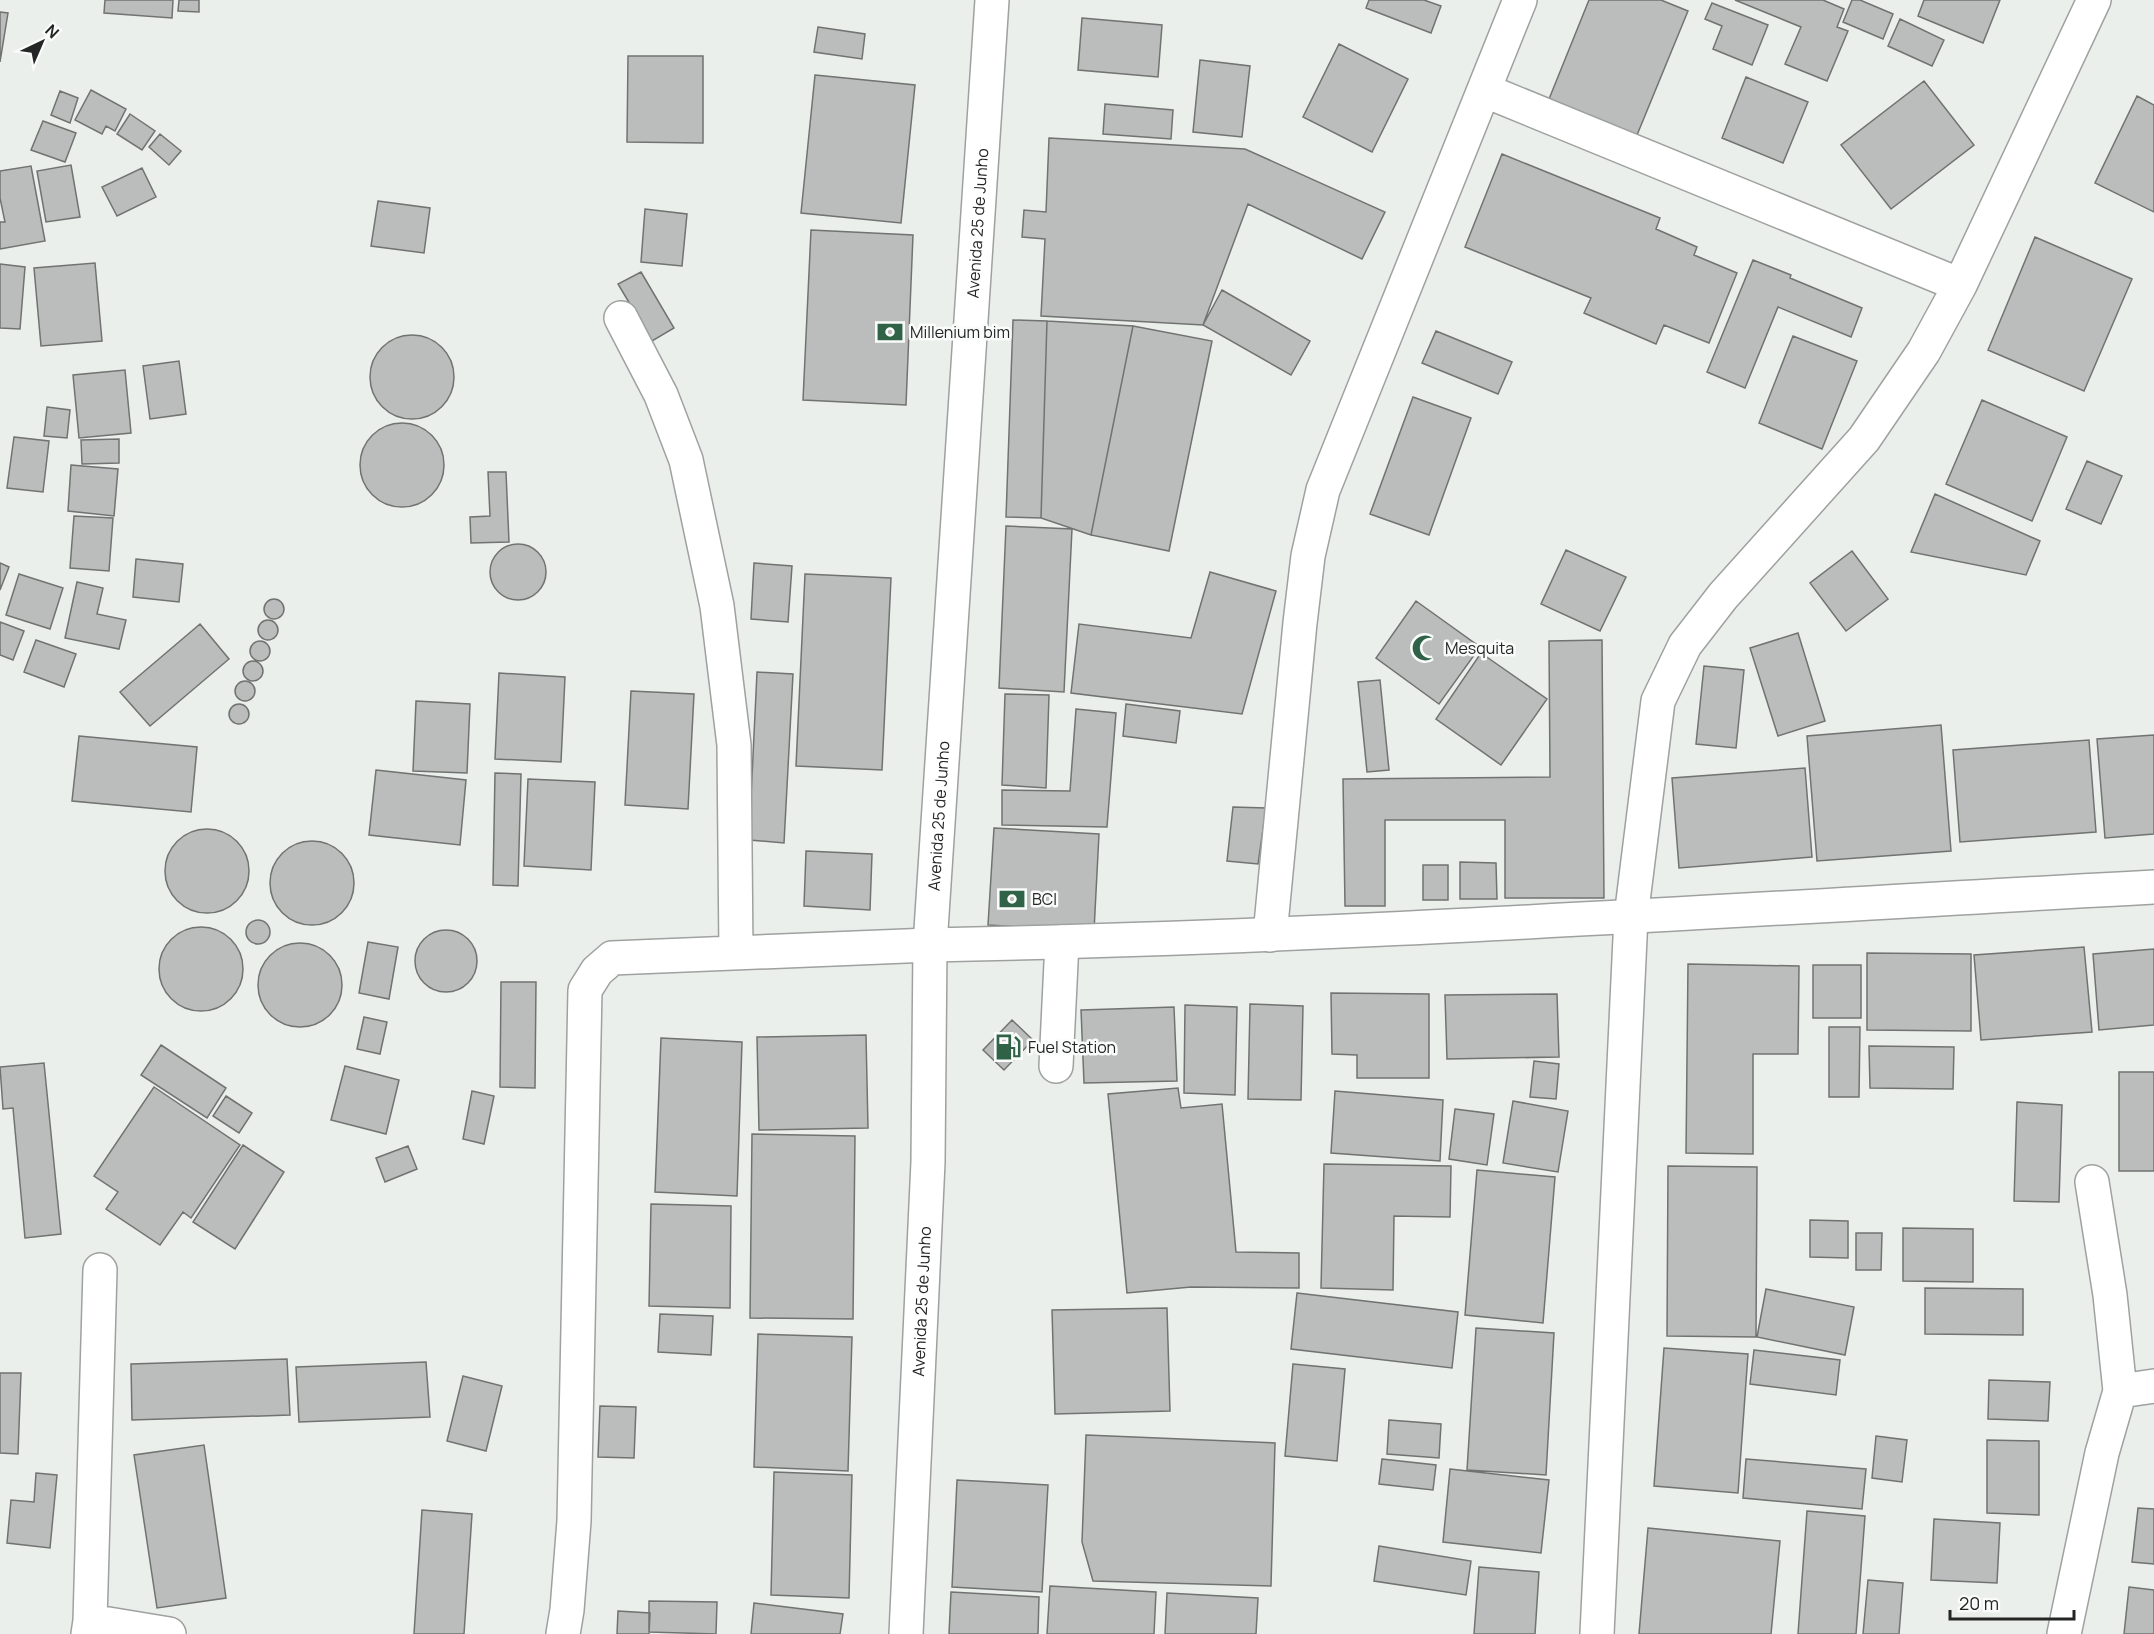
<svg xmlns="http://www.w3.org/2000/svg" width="2154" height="1634" viewBox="0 0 2154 1634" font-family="Manrope,sans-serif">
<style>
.building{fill:#babdbb;stroke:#707371;stroke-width:1.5}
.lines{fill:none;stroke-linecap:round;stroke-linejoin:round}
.minor-casing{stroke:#9ea19f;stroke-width:36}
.tertiary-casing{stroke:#9ea19f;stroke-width:36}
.minor{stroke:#fff;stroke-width:33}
.tertiary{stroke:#fff;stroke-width:33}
.labels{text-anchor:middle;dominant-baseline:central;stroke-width:5;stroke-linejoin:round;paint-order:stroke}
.street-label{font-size:16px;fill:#242625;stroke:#f9fcfa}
.poi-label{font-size:16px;fill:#242625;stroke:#f9fcfa;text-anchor:start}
</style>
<rect width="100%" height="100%" fill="#ebefec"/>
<path class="building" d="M 105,0 L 173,0 L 172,18 L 104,13 Z
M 179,0 L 199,0 L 199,12 L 178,11 Z
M 1369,0 L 1424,0 L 1441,6 L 1431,33 L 1366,8 Z
M 1589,0 L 1661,0 L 1688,11 L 1637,135 L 1549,99 Z
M 1735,0 L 1823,0 L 1844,9 L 1837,27 L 1848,31 L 1827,81 L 1785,64 L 1801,27 Z
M 1852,0 L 1860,0 L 1893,14 L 1883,39 L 1843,22 Z
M 1924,0 L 2000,0 L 1983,43 L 1918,16 Z
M 1712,3 L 1768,25 L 1752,65 L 1713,49 L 1722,26 L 1705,19 Z
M 0,12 L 8,13 L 0,62 Z
M 1082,18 L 1162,25 L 1158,77 L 1078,70 Z
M 1900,19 L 1944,40 L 1932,66 L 1888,46 Z
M 818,27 L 865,34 L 862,59 L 814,52 Z
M 1339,44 L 1408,79 L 1372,152 L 1303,117 Z
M 628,56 L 703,56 L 703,143 L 627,142 Z
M 1200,60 L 1250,66 L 1242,137 L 1193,132 Z
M 815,75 L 915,85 L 901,223 L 801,213 Z
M 1746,77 L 1808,102 L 1783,163 L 1722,138 Z
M 1924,81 L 1974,145 L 1891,209 L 1841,145 Z
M 91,90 L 126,109 L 115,131 L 106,126 L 102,134 L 75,120 Z
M 60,91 L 78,98 L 70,123 L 51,115 Z
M 2137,96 L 2154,105 L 2154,212 L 2095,183 Z
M 1105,104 L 1173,110 L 1171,139 L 1103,134 Z
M 130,114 L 155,131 L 142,150 L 117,134 Z
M 43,121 L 76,133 L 65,162 L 31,150 Z
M 160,134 L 181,151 L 169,165 L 149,147 Z
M 1049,138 L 1245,149 L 1385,212 L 1362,259 L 1248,204 L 1203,325 L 1041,316 L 1045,239 L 1022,237 L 1024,210 L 1046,212 Z
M 1502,154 L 1660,218 L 1656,229 L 1697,247 L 1694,255 L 1737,273 L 1709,343 L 1664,325 L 1656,344 L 1584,313 L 1591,298 L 1465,247 Z
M 71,165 L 80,217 L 46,222 L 37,171 Z
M 31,166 L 45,241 L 0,249 L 0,222 L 5,222 L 0,198 L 0,171 Z
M 142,168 L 156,197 L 117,216 L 102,187 Z
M 378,201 L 430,208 L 424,253 L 371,246 Z
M 645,209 L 687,214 L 682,266 L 641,262 Z
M 811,230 L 913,235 L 906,405 L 803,400 Z
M 2035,237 L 2132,279 L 2084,391 L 1988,350 Z
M 1753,260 L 1791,275 L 1790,278 L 1862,308 L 1851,337 L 1778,307 L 1745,388 L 1707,372 Z
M 95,263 L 102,341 L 41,346 L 34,268 Z
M 0,264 L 25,267 L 20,329 L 0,328 Z
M 641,272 L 674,328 L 652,341 L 618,284 Z
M 1222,290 L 1310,341 L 1291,375 L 1203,325 Z
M 1013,320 L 1047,321 L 1041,518 L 1006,517 Z
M 1047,321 L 1133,326 L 1091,535 L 1041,518 Z
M 1133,326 L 1212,341 L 1169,551 L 1091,535 Z
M 1436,331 L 1512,362 L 1498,394 L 1422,363 Z
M370 377a42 42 0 1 1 84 0a42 42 0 1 1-84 0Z
M 1793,336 L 1857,361 L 1822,449 L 1759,423 Z
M 179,361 L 186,414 L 150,419 L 143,366 Z
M 125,370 L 131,433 L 79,438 L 73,375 Z
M 1413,397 L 1471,418 L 1429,535 L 1370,514 Z
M 1982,400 L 2067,437 L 2032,521 L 1946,484 Z
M 47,407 L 70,410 L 67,438 L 44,436 Z
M360 465a42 42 0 1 1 84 0a42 42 0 1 1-84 0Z
M 14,437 L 49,441 L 43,492 L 7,488 Z
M 119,439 L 119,463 L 82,464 L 81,440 Z
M 2087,461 L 2122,476 L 2101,524 L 2066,509 Z
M 71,465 L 118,469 L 114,516 L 68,511 Z
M 488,472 L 506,472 L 509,542 L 471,543 L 470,517 L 490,516 Z
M 1935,494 L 2040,541 L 2026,575 L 1911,552 Z
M 74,516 L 113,518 L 109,571 L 70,568 Z
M 1006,526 L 1072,529 L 1064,692 L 999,688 Z
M490 572a28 28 0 1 1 56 0a28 28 0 1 1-56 0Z
M 1566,550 L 1626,577 L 1600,631 L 1541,604 Z
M 1852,551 L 1888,599 L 1846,631 L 1810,583 Z
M 136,559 L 183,564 L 179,602 L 133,597 Z
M 0,563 L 9,567 L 0,590 Z
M 754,563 L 792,566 L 788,622 L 751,619 Z
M 1210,572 L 1276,591 L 1242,714 L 1071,693 L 1079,624 L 1191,638 Z
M 19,574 L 63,588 L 50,629 L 6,615 Z
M 805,574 L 891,578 L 882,770 L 796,766 Z
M 77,582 L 103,588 L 97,614 L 126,620 L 119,649 L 65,638 Z
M264 609a10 10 0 1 1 20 0a10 10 0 1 1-20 0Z
M 1416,601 L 1480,647 L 1439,704 L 1376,658 Z
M258 630a10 10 0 1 1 20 0a10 10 0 1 1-20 0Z
M 0,622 L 24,631 L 13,660 L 0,655 Z
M 200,624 L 229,659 L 150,726 L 120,692 Z
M 1798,633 L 1825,721 L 1778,736 L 1750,648 Z
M 36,640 L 76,654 L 64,687 L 24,672 Z
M 1602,640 L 1604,898 L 1505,898 L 1505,820 L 1385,820 L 1385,906 L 1345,906 L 1343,779 L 1550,777 L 1549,641 Z
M250 651a10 10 0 1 1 20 0a10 10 0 1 1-20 0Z
M 1481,653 L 1547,699 L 1501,765 L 1436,719 Z
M243 671a10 10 0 1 1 20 0a10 10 0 1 1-20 0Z
M 1704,666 L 1744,670 L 1736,748 L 1696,744 Z
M 757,672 L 793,674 L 784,843 L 749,840 Z
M 499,673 L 565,677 L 561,762 L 495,759 Z
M 1380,680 L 1389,770 L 1367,772 L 1358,682 Z
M235 691a10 10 0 1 1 20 0a10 10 0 1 1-20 0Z
M 631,691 L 694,694 L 688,809 L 625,805 Z
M 1005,694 L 1049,695 L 1046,788 L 1002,785 Z
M 416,701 L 470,704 L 467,773 L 413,771 Z
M 1126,704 L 1180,711 L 1176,743 L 1123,736 Z
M229 714a10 10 0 1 1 20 0a10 10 0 1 1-20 0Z
M 1076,709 L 1116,713 L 1107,827 L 1002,825 L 1002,790 L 1070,791 Z
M 1941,725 L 1951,851 L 1817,861 L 1807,736 Z
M 2154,735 L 2154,834 L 2105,838 L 2097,739 Z
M 79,736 L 197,747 L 191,812 L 72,801 Z
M 2089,740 L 2096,832 L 1960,842 L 1953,750 Z
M 1805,768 L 1812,857 L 1679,868 L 1672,778 Z
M 376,770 L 466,780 L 460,845 L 369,835 Z
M 495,773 L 521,774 L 518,886 L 493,885 Z
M 528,779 L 595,782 L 591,870 L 524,866 Z
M 1233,807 L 1266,808 L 1258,864 L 1227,861 Z
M 994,828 L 1099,834 L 1094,931 L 988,925 Z
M165 871a42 42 0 1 1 84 0a42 42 0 1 1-84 0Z
M270 883a42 42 0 1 1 84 0a42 42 0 1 1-84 0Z
M 806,851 L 872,854 L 870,910 L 804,906 Z
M 1460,862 L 1496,863 L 1497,899 L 1460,899 Z
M 1423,865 L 1448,865 L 1448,900 L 1423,900 Z
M246 932a12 12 0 1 1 24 0a12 12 0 1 1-24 0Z
M159 969a42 42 0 1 1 84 0a42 42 0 1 1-84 0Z
M415 961a31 31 0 1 1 62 0a31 31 0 1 1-62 0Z
M 368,942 L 398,947 L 389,999 L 359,993 Z
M258 985a42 42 0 1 1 84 0a42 42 0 1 1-84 0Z
M 2084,947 L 2092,1032 L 1981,1040 L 1974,955 Z
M 2154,949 L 2154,1025 L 2099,1030 L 2093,954 Z
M 1867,953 L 1971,954 L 1971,1031 L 1867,1030 Z
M 1688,964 L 1799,966 L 1798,1054 L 1753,1054 L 1753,1154 L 1686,1153 Z
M 1813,965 L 1861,965 L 1861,1018 L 1813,1018 Z
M 501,982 L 536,982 L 535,1088 L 500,1087 Z
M 1331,993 L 1429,994 L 1429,1078 L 1357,1078 L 1357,1055 L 1332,1054 Z
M 1557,994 L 1559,1057 L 1447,1059 L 1445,995 Z
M 1250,1004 L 1303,1006 L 1301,1100 L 1248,1099 Z
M 1185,1005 L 1237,1007 L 1235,1095 L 1184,1093 Z
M 1174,1007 L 1177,1081 L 1084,1083 L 1081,1010 Z
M 364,1017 L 387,1022 L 380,1054 L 357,1049 Z
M 1012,1020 L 1033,1040 L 1004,1070 L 983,1050 Z
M 1829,1027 L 1860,1027 L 1859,1097 L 1829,1097 Z
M 866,1035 L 868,1128 L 759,1130 L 757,1037 Z
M 661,1038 L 742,1042 L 737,1196 L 655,1192 Z
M 161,1045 L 226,1088 L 207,1118 L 141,1075 Z
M 1869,1046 L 1954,1047 L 1953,1089 L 1870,1088 Z
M 1534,1061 L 1559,1064 L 1556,1099 L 1530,1097 Z
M 44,1063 L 61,1234 L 25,1238 L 13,1108 L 3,1109 L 0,1067 Z
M 345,1066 L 399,1080 L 386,1134 L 331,1120 Z
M 2119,1072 L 2154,1072 L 2154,1171 L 2119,1171 Z
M 154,1087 L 240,1145 L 191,1218 L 183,1212 L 160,1245 L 106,1209 L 118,1192 L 94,1176 Z
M 1178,1088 L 1181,1108 L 1222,1104 L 1236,1252 L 1299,1253 L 1299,1288 L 1191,1287 L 1127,1293 L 1108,1094 Z
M 472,1091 L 494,1096 L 484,1144 L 463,1139 Z
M 1335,1091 L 1443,1100 L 1440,1161 L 1331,1153 Z
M 226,1096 L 252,1113 L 239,1133 L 213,1116 Z
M 1513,1101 L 1568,1111 L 1558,1172 L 1503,1163 Z
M 2017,1102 L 2062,1105 L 2059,1202 L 2014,1201 Z
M 1455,1109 L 1494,1114 L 1487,1165 L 1449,1159 Z
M 752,1134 L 855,1136 L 853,1319 L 750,1318 Z
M 243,1145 L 284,1172 L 235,1249 L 193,1222 Z
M 408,1146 L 417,1169 L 385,1182 L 376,1158 Z
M 1324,1164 L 1451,1166 L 1450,1217 L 1394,1216 L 1393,1290 L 1321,1288 Z
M 1668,1166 L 1757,1167 L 1756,1337 L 1667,1336 Z
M 1477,1170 L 1555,1177 L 1543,1323 L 1465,1315 Z
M 651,1204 L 731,1206 L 730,1308 L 649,1306 Z
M 1810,1220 L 1848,1221 L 1848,1258 L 1810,1257 Z
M 1903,1228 L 1973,1229 L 1973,1282 L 1903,1281 Z
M 1856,1233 L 1882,1233 L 1881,1270 L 1856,1270 Z
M 1925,1288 L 2023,1289 L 2023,1335 L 1925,1334 Z
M 1766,1289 L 1854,1307 L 1845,1355 L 1757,1337 Z
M 1297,1293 L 1458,1312 L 1452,1368 L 1291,1349 Z
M 1167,1308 L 1170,1411 L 1055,1414 L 1052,1310 Z
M 660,1314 L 713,1316 L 711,1355 L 658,1352 Z
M 1476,1328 L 1554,1333 L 1546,1475 L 1467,1470 Z
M 758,1334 L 852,1337 L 848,1471 L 754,1467 Z
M 1664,1348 L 1748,1354 L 1738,1493 L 1654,1486 Z
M 1754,1350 L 1840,1360 L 1836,1395 L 1750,1384 Z
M 287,1359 L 290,1415 L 132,1420 L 131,1364 Z
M 426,1362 L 430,1417 L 299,1422 L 296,1367 Z
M 1293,1364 L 1345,1369 L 1337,1461 L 1285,1456 Z
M 0,1373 L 21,1373 L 18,1454 L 0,1453 Z
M 463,1376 L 502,1386 L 486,1451 L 447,1441 Z
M 1989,1380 L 2050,1382 L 2048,1421 L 1988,1419 Z
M 600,1406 L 636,1407 L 634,1458 L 598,1457 Z
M 1389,1420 L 1441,1424 L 1439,1458 L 1387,1454 Z
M 1086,1435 L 1275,1443 L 1271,1586 L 1093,1581 L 1082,1542 Z
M 1876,1436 L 1907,1440 L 1902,1482 L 1872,1478 Z
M 1987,1440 L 2039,1441 L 2039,1515 L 1987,1513 Z
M 204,1445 L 226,1598 L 157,1608 L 134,1455 Z
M 1382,1459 L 1436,1465 L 1433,1490 L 1379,1484 Z
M 1746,1459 L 1866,1469 L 1862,1509 L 1743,1498 Z
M 1450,1469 L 1549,1480 L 1541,1553 L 1443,1542 Z
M 774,1472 L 852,1475 L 849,1598 L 771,1595 Z
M 36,1473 L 57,1475 L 50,1548 L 7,1543 L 11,1500 L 34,1502 Z
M 957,1480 L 1048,1485 L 1042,1592 L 952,1587 Z
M 2138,1508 L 2154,1509 L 2154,1564 L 2132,1562 Z
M 422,1510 L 472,1514 L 464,1634 L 414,1634 Z
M 1807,1511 L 1865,1516 L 1856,1634 L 1798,1634 Z
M 1934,1519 L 2000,1523 L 1997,1583 L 1931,1580 Z
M 1648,1528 L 1780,1541 L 1771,1634 L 1639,1634 Z
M 1379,1546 L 1471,1561 L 1466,1595 L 1374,1581 Z
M 1479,1567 L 1539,1572 L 1535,1634 L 1474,1634 Z
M 1868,1580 L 1903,1583 L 1899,1634 L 1863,1634 Z
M 1050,1586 L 1156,1592 L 1154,1634 L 1047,1634 Z
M 2129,1587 L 2154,1590 L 2154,1634 L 2124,1634 Z
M 951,1592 L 1039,1597 L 1038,1634 L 949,1634 Z
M 1167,1593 L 1258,1598 L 1256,1634 L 1165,1634 Z
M 649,1601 L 717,1602 L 716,1634 L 649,1632 Z
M 754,1603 L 843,1614 L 840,1634 L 751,1634 Z
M 618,1611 L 650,1613 L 649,1634 L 617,1634 Z"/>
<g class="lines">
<g class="minor-casing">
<path id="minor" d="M 1486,91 L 1960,285
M 621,318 L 661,395 L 686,460 L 717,606 L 734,745 L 736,952
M 1270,935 L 1300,623 L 1308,556 L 1323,490 L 1520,0
M 1056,1066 L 1062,942
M 2120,1391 L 2154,1386
M 90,1621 L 169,1634
M 88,1634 L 90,1621 L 100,1270
M 563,1634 L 567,1610 L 574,1521 L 585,990 L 597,971 L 612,958 L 930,945
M 1597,1634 L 1631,917 L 1658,701 L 1685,645 L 1723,596 L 1864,439 L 1924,351 L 1960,285 L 2094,0
M 2064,1634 L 2102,1453 L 2120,1391 L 2110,1295 L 2092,1182"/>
</g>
<g class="tertiary-casing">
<g id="tertiary">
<path d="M 930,945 C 1339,937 1746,909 2154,887"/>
<path id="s1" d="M 906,1634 L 928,1162 L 930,945 L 992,0"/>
</g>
</g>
<use href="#minor" class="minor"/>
<use href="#tertiary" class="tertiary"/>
</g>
<defs>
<g id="bank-bare" transform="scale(2.07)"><path d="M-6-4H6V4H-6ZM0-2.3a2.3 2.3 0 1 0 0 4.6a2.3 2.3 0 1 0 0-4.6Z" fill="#2f6246" stroke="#f9fcfa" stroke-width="2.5" paint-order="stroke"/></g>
<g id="mosque-bare" transform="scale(2.07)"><path d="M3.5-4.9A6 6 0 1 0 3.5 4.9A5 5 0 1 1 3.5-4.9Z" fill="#2f6246" stroke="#f9fcfa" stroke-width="2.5" paint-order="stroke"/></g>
<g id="fuel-bare" transform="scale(2.07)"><path d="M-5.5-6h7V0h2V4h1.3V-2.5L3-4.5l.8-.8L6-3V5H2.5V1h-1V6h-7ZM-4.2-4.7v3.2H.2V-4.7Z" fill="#2f6246" stroke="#f9fcfa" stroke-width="2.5" paint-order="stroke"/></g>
</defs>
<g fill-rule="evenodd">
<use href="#bank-bare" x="890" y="332"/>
<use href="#mosque-bare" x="1425" y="648"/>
<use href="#bank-bare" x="1012" y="899"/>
<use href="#fuel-bare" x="1008" y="1047"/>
</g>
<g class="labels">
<g class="street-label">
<text stroke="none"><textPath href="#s1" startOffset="1413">Avenida 25 de Junho</textPath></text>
<text stroke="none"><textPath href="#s1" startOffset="819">Avenida 25 de Junho</textPath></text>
<text stroke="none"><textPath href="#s1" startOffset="333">Avenida 25 de Junho</textPath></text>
</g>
<g class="poi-label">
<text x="910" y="332">Millenium bim</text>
<text x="1445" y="648">Mesquita</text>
<text x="1032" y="899">BCI</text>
<text x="1028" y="1047">Fuel Station</text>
</g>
</g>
<g transform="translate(42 42) rotate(44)" stroke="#f9fcfa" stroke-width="4.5" paint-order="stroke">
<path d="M0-4.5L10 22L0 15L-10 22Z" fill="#242625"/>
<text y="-9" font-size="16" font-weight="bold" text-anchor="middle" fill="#242625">N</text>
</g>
<path d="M1950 1610v9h124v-9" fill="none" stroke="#242625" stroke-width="3"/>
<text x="1959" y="1610" font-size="18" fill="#242625" stroke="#f9fcfa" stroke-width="4.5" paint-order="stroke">20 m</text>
</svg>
